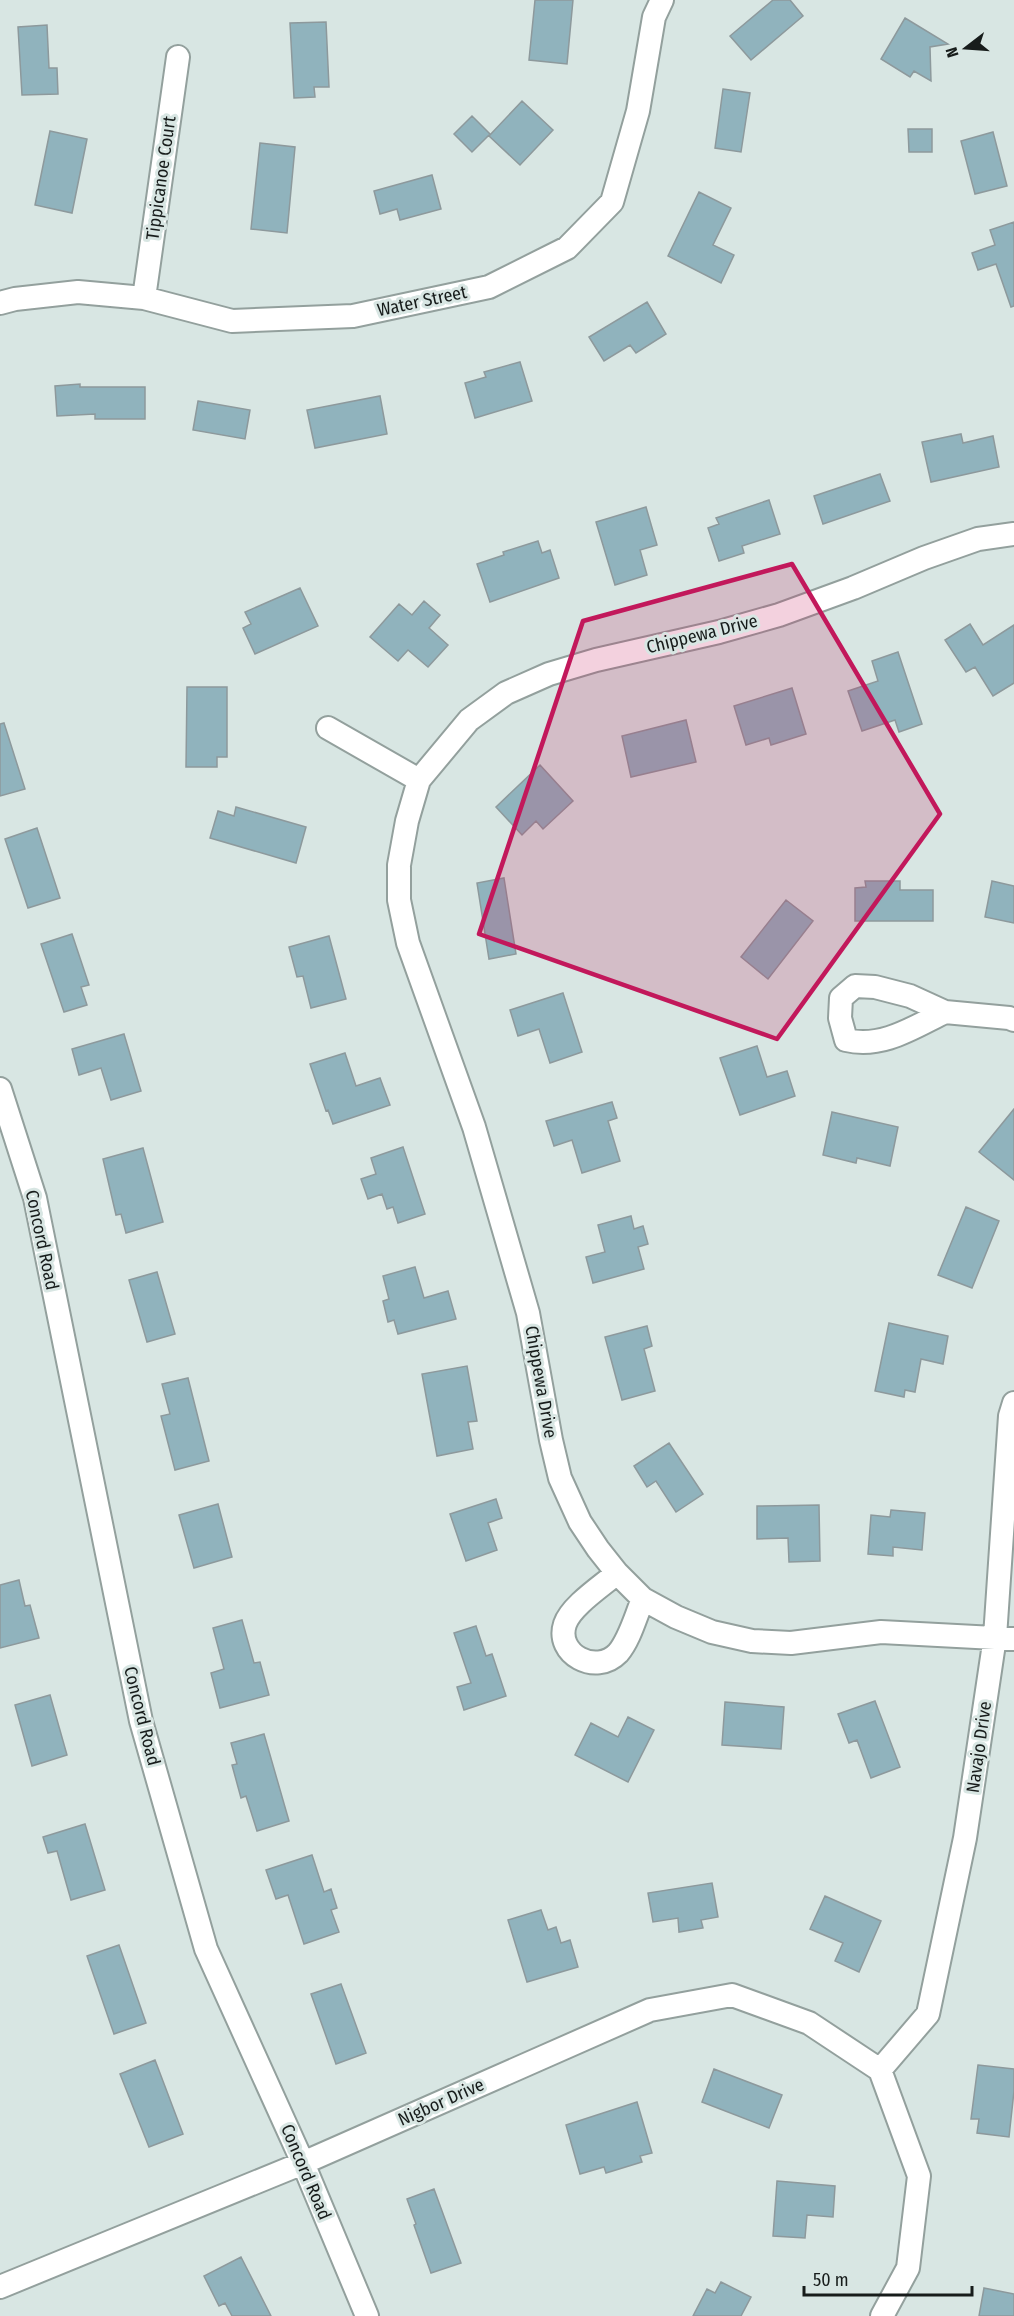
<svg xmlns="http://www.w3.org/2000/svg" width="1014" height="2316" viewBox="0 0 1014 2316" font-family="'Fira Sans Condensed',sans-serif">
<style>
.building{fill:#90b3bd;stroke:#8d999c;stroke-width:1.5}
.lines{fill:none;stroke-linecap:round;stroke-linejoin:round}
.minor-casing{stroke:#93a09d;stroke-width:26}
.minor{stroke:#fff;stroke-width:22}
.marked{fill:#c2185b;fill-opacity:0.2;stroke:#c2185b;stroke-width:4.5;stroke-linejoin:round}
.labels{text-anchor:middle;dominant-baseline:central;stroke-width:6;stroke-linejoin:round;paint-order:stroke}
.street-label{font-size:18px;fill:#171c1b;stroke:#d8e6e3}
</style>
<rect width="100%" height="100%" fill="#d8e6e3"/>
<path class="building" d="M 535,0 L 573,0 L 567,64 L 529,60 Z
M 773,0 L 790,0 L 803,16 L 751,60 L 730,36 Z
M 905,18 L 948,44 L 930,47 L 931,81 L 914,71 L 910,77 L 881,59 Z
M 326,22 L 329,87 L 314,87 L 315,97 L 294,98 L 290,23 Z
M 47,25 L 49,68 L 57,68 L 58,94 L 22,95 L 18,27 Z
M 723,89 L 750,93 L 741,152 L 715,148 Z
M 522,101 L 553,130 L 520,165 L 489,136 Z
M 472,116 L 490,134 L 472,152 L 454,134 Z
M 908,129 L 932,129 L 932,152 L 909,152 Z
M 50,131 L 87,139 L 72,213 L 35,205 Z
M 993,132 L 1007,186 L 975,194 L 961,141 Z
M 260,143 L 295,147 L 287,233 L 251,229 Z
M 432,175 L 441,209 L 400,220 L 397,209 L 380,214 L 374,191 Z
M 699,192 L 731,208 L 713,245 L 734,255 L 721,283 L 668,256 Z
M 1014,222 L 1014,306 L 1011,307 L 996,264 L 978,270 L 972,253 L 995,245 L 990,230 Z
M 647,302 L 666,334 L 636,353 L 630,345 L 604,361 L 589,337 Z
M 520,362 L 532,401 L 475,418 L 465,383 L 486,377 L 484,372 Z
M 80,384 L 80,387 L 145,387 L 145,419 L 95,419 L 95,414 L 57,416 L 55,386 Z
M 380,396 L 387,434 L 315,448 L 307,410 Z
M 198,401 L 250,410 L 245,439 L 193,430 Z
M 961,434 L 963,443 L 993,436 L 999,467 L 931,482 L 922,442 Z
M 880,474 L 890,501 L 823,524 L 814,496 Z
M 769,500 L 780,534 L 742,546 L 744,553 L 719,561 L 708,528 L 719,524 L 716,518 Z
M 646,507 L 657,545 L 640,550 L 647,575 L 615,585 L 596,522 Z
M 538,541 L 542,553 L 550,550 L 559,578 L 490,602 L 477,564 L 504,555 L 503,552 Z
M 300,588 L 318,626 L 255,654 L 243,628 L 251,624 L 245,612 Z
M 424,601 L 440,615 L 429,628 L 448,645 L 428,667 L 408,650 L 398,661 L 370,637 L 399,604 L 412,615 Z
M 970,624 L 983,645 L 1014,625 L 1014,683 L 993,696 L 975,667 L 966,672 L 945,640 Z
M 898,652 L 922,724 L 899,732 L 895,720 L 862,731 L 848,691 L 878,681 L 872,661 Z
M 187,687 L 227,687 L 227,757 L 217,757 L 217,767 L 186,767 Z
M 792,688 L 806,734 L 771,745 L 769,738 L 746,745 L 734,706 Z
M 686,720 L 696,762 L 631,777 L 622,736 Z
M 4,723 L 25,789 L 0,796 L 0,724 Z
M 540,765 L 573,801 L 543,829 L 536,821 L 522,835 L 496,807 Z
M 236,807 L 306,827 L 296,863 L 210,838 L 218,811 L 234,816 Z
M 37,828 L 60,898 L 28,908 L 5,839 Z
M 504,878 L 516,954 L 489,959 L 477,883 Z
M 865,881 L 900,881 L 900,890 L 933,890 L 933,921 L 855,921 L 855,888 L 866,887 Z
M 992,881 L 1014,886 L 1014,923 L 985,917 Z
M 786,900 L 813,921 L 768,979 L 741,957 Z
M 72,934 L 89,985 L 81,987 L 87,1005 L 64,1012 L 41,944 Z
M 329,936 L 346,999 L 311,1008 L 303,976 L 297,977 L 289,947 Z
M 563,993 L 582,1052 L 550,1063 L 539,1029 L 518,1036 L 510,1010 Z
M 124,1034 L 141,1091 L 111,1100 L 101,1068 L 79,1075 L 72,1049 Z
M 757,1046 L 767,1077 L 787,1071 L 795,1096 L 740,1115 L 720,1058 Z
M 345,1053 L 356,1086 L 380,1078 L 390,1105 L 333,1124 L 328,1110 L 326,1111 L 310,1064 Z
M 612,1102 L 617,1118 L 608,1121 L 620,1161 L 582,1173 L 572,1140 L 554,1146 L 546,1121 Z
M 1014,1109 L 1014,1180 L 979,1152 Z
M 832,1112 L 898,1127 L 890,1166 L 857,1158 L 856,1163 L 823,1155 Z
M 403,1147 L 425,1214 L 398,1223 L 393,1207 L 387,1209 L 382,1194 L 368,1199 L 361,1179 L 376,1174 L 371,1158 Z
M 143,1148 L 163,1222 L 126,1233 L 121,1214 L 116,1215 L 103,1159 Z
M 966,1207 L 999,1221 L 972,1288 L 938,1275 Z
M 631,1216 L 634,1229 L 643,1226 L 648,1244 L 638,1247 L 644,1269 L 593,1283 L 586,1257 L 605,1252 L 598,1225 Z
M 415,1267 L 424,1298 L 448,1291 L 456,1319 L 398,1334 L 394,1320 L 388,1322 L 383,1301 L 389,1299 L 383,1276 Z
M 157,1272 L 175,1334 L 147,1342 L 129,1280 Z
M 889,1323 L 948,1336 L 943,1364 L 921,1359 L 915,1392 L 905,1390 L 904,1397 L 875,1391 Z
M 647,1326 L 652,1346 L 644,1349 L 655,1391 L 622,1400 L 605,1337 Z
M 467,1366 L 477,1421 L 468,1422 L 473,1449 L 437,1456 L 422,1374 Z
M 188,1378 L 209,1461 L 175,1470 L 161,1416 L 170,1414 L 162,1384 Z
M 669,1443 L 703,1494 L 676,1512 L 656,1481 L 647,1487 L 634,1466 Z
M 496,1499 L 502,1518 L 488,1523 L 497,1550 L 466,1561 L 450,1514 Z
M 218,1504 L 232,1557 L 194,1568 L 179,1515 Z
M 819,1505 L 820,1561 L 789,1562 L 788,1538 L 757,1539 L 757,1506 Z
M 891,1510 L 925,1513 L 922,1550 L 893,1547 L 893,1556 L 868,1554 L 871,1515 L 890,1517 Z
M 19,1580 L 25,1606 L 30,1605 L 39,1638 L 0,1648 L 0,1585 Z
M 242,1620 L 254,1663 L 260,1662 L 269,1695 L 220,1708 L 211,1673 L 224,1669 L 213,1628 Z
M 476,1626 L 486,1656 L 492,1654 L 506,1696 L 464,1710 L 457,1687 L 471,1683 L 454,1633 Z
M 50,1695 L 67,1755 L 32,1766 L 15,1705 Z
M 875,1701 L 900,1767 L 871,1778 L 857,1740 L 849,1743 L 838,1714 Z
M 725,1702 L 784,1707 L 781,1749 L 722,1745 Z
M 628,1717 L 654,1730 L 628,1782 L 575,1755 L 591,1723 L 618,1737 Z
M 264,1734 L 289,1821 L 257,1831 L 246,1796 L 241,1798 L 232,1765 L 237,1764 L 231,1743 Z
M 85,1824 L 105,1890 L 71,1900 L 57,1851 L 48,1853 L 43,1837 Z
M 312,1855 L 324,1892 L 331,1889 L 337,1908 L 331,1910 L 339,1932 L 304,1944 L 288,1895 L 276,1899 L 266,1870 Z
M 712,1883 L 718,1917 L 701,1920 L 703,1928 L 679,1932 L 678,1918 L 653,1922 L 648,1893 Z
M 825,1896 L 881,1921 L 859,1972 L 835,1961 L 843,1943 L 810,1929 Z
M 541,1910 L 548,1930 L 556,1927 L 561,1943 L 570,1940 L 578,1967 L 527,1982 L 508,1920 Z
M 119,1945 L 146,2023 L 114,2034 L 87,1956 Z
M 341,1984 L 366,2053 L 336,2064 L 311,1994 Z
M 155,2060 L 183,2134 L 149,2147 L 120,2074 Z
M 978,2065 L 1014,2069 L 1014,2091 L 1009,2137 L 977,2133 L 979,2119 L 971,2119 Z
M 714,2069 L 782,2095 L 769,2128 L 702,2102 Z
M 637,2102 L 652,2153 L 640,2156 L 642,2162 L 606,2173 L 604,2167 L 580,2174 L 566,2125 Z
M 777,2181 L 835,2186 L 833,2217 L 807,2215 L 805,2238 L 773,2236 Z
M 434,2189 L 461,2263 L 431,2273 L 414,2225 L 416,2224 L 407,2199 Z
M 241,2257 L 271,2316 L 232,2316 L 225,2303 L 219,2306 L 204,2276 Z
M 721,2282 L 751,2297 L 741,2316 L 693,2316 L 707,2289 L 715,2293 Z
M 984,2288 L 1014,2294 L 1014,2316 L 979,2316 Z"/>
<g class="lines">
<g class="minor-casing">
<path id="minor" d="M 144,298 L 178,57
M 0,303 L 15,299 L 78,292 L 144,298 L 232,321 L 353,316 L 489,287 L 567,248 L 612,202 L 638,111 L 654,17 L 662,0
M 1014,534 L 978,539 L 924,558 L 853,588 L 779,615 L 719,632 L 596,660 L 549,674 L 506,693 L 469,720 L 419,780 L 407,821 L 399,865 L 399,900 L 408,943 L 474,1127 L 528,1313 L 551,1440 L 560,1478 L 580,1522 L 598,1549 L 617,1573 L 643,1599 L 676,1617 L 712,1632 L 752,1641 L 791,1643 L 881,1632 L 1014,1639
M 328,728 L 419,780
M 945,1012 C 914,1027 882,1049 846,1040 L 840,1018 L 841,998 L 855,986 L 875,987 L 910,996 L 945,1012 L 1009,1018 L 1014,1020
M 0,1089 L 35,1198 L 141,1721 L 206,1949 L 303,2163 L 367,2316
M 617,1573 C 602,1586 571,1606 565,1624 C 555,1654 596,1676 618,1653 C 630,1639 636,1615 643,1599
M 880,2070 L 928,2014 L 965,1838 L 995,1637 L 1010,1416 L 1014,1403
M 880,2070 L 919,2176 L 908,2268 L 882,2316
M 0,2287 L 303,2163 L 650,2010 L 732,1995 L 809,2023 L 880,2070"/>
</g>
<use href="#minor" class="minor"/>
</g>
<path class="marked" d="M 792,564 L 940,814 L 777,1039 L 479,934 L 583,621 Z"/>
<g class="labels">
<g class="street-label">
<text transform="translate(161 178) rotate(-82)">Tippicanoe Court</text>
<text transform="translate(422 301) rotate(-12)">Water Street</text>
<text transform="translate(702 634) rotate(-14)">Chippewa Drive</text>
<text transform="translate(42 1240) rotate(78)">Concord Road</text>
<text transform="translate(541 1382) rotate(80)">Chippewa Drive</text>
<text transform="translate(142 1716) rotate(76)">Concord Road</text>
<text transform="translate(979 1747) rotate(-82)">Navajo Drive</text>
<text transform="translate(441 2102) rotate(-24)">Nigbor Drive</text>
<text transform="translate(306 2172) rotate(67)">Concord Road</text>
</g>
</g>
<g transform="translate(966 48) rotate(253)" stroke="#d8e6e3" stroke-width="4.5" paint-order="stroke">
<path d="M0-4.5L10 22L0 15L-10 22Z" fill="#171c1b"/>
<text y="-9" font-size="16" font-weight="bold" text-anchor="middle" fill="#171c1b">N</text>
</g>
<path d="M804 2286v9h168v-9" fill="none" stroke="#171c1b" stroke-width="3"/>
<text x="813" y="2286" font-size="18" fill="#171c1b" stroke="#d8e6e3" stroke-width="4.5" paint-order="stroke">50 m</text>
</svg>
